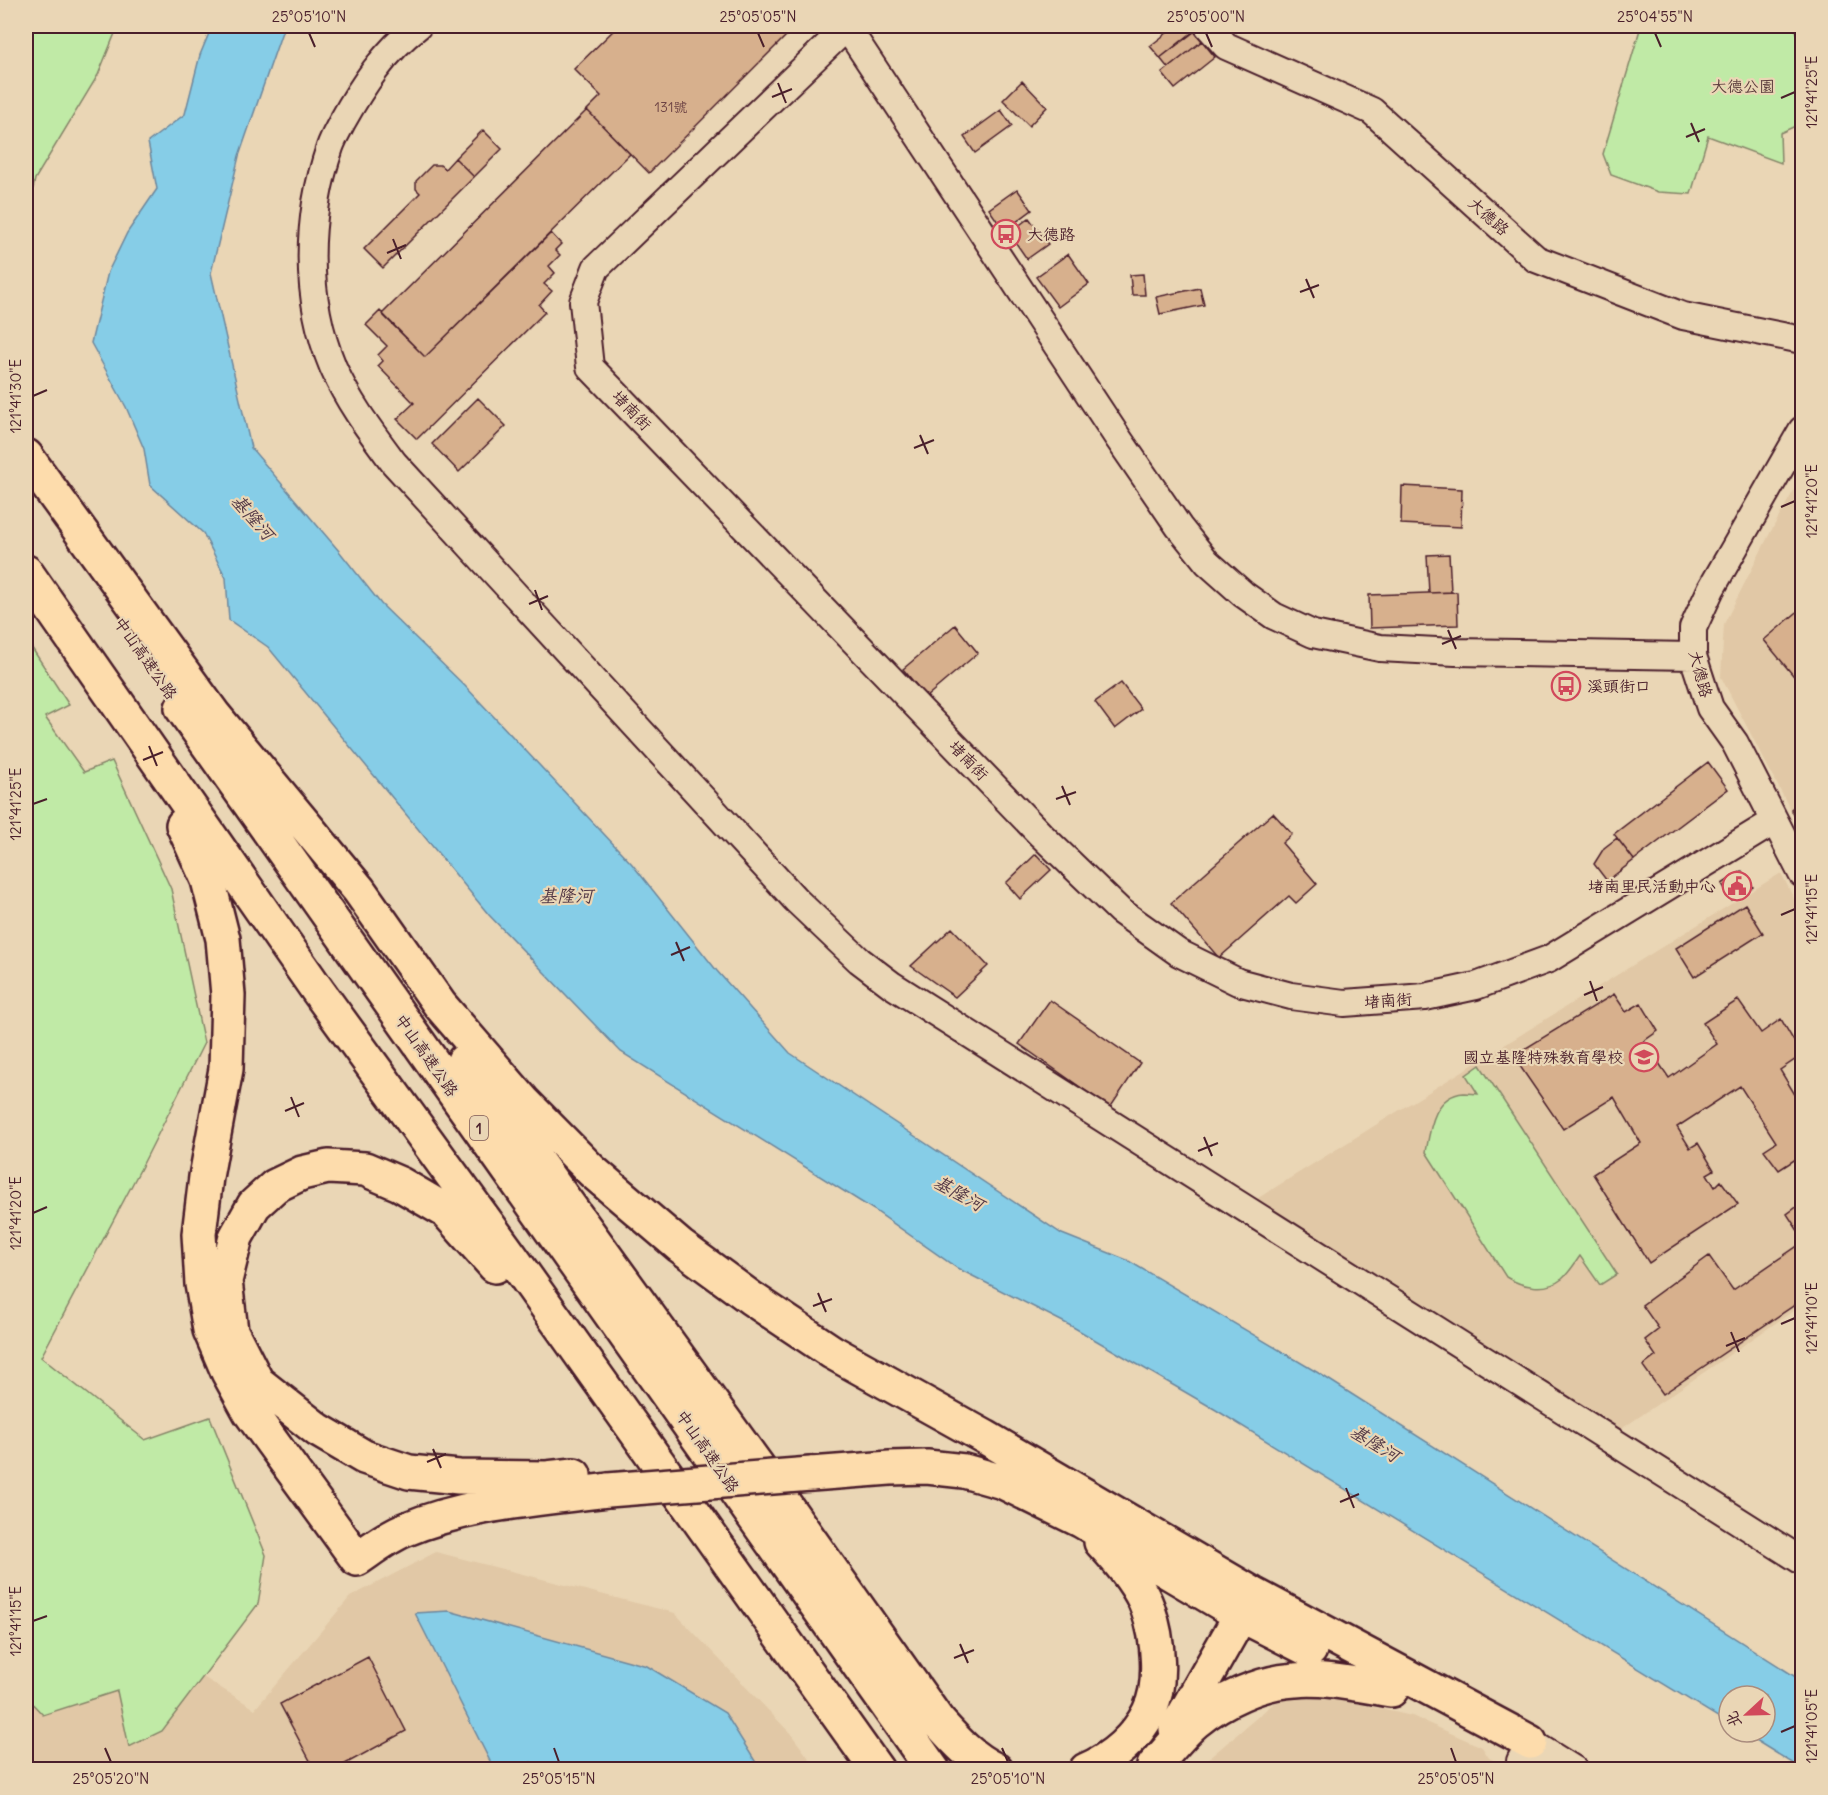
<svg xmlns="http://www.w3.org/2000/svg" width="1828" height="1795" viewBox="0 0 1828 1795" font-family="Delius,'LXGW WenKai TC',sans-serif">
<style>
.built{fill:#e1c8a6}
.green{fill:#c0eaa6;stroke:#858468;stroke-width:1.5}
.water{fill:#86cde7;stroke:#6e879c;stroke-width:1.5}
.building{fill:#d7b08d;stroke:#4a1f2b;stroke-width:1.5}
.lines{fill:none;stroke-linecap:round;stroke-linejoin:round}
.minor-casing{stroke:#4a1f2b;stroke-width:30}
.highway-casing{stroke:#4a1f2b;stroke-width:38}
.minor{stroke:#ead6b5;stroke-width:26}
.highway{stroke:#fddcac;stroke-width:33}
.highway-bridge-casing{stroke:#4a1f2b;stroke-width:38;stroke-linecap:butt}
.highway-bridge{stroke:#fddcac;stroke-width:33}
.ticks{fill:none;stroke:#4a1f2b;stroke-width:2}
.labels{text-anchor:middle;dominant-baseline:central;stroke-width:4.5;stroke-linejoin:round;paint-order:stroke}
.number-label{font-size:14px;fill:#6d4344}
.shield{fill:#ead6b5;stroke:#7a5654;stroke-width:1.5}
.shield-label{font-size:15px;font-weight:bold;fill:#4a1f2b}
.park-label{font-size:16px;fill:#5c3d3d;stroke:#ead6b5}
.street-label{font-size:16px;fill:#4a1f2b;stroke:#ead6b5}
.poi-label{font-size:16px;fill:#4a1f2b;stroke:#ead6b5;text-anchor:start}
.water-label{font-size:18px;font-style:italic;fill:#533947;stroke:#ead6b5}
.neatline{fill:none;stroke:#4a1f2b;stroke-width:2}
.ticks-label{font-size:15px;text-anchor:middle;fill:#4a1f2b}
</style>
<rect width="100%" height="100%" fill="#ead6b5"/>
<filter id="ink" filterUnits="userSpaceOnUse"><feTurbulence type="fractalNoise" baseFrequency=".0167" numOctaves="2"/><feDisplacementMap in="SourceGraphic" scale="12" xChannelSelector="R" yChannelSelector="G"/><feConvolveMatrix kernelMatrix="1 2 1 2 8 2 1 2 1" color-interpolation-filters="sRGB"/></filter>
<g filter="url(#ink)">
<path class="built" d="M 1802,476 L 1802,832 L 1721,677 L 1724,624 L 1770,533 Z
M 1781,873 L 1802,914 L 1802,1305 L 1617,1432 L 1255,1200 Z
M 436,1552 L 675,1613 L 791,1734 L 817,1769 L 26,1769 L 26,1568 L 255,1709 L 350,1597 Z
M 1306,1694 L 1323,1696 L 1412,1716 L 1482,1747 L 1489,1758 L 1510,1769 L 1195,1770 L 1274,1703 L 1291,1697 Z"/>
<path class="green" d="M 26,26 L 118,26 L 98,75 L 35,179 L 26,223 Z
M 1641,26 L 1794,26 L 1802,45 L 1802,123 L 1780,133 L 1781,163 L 1708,136 L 1691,194 L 1658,192 L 1611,175 L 1603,154 Z
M 26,639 L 69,705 L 45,717 L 84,772 L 112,761 L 171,889 L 204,1043 L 141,1168 L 41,1357 L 145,1440 L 210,1417 L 266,1555 L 258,1604 L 162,1731 L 129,1747 L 117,1691 L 43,1715 L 26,1697 Z
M 1480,1065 L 1617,1274 L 1600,1285 L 1580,1256 C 1575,1263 1569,1273 1562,1279 C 1546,1292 1522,1287 1506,1277 L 1426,1152 C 1430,1129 1434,1095 1464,1093 C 1469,1093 1474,1094 1478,1094 L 1466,1075 Z"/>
<path class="water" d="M 212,26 L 284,26 L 239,156 L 211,273 L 251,448 L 339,551 L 381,604 L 465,686 L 632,864 L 717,971 L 790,1053 L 1062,1234 L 1127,1260 L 1320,1374 L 1802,1681 L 1802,1769 L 1742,1732 L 1765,1732 L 1765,1696 L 1729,1696 L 1729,1724 L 1216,1410 L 1073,1327 L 957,1268 L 874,1210 L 621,1052 L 489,915 L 268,647 L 229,620 L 226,578 L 203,533 L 150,485 L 144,449 L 126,407 L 91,343 L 108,272 L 127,233 L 157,189 L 148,142 L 185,114 L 200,55 Z
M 449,1611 L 647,1666 L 725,1713 L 760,1769 L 542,1770 L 531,1762 L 515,1769 L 494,1769 L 415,1613 Z"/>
<path class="building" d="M 618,26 L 796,26 L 649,173 L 587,110 L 601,96 L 574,69 Z
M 1176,26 L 1188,26 L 1194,32 L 1160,58 L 1150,46 Z
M 1194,31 L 1202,41 L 1168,68 L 1160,58 Z
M 1202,41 L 1215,57 L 1175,89 L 1162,73 Z
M 1022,81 L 1047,107 L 1029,126 L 1003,100 Z
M 587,110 L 630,154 L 425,357 L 382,314 Z
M 1001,110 L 1012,126 L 975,153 L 964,137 Z
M 483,130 L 502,149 L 474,177 L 455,158 Z
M 455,158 L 474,177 L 383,268 L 364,249 L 420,193 L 416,189 L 416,181 L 432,165 L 440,165 L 445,169 Z
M 1017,189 L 1032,210 L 1004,231 L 989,209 Z
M 1029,218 L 1048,244 L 1027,259 L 1009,233 Z
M 551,233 L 561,244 L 555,250 L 560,255 L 549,266 L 555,273 L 544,284 L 552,291 L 539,305 L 545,312 L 417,439 L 397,419 L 414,403 L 378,366 L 383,361 L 378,355 L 387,346 L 366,325 L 380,311 L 425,357 Z
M 1068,254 L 1089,284 L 1058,307 L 1036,277 Z
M 1143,274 L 1145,295 L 1132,295 L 1130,275 Z
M 1200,288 L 1204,305 L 1160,314 L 1156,297 Z
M 478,398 L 506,426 L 459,472 L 432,444 Z
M 1402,486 L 1462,489 L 1461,527 L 1401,524 Z
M 1449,554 L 1451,592 L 1429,593 L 1427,555 Z
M 1457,592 L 1458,625 L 1370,628 L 1369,595 Z
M 1802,608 L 1802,686 L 1764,640 Z
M 955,625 L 978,653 L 926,697 L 903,669 Z
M 1121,683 L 1141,709 L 1115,729 L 1095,702 Z
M 1708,762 L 1728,789 L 1634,860 L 1614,834 Z
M 1802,800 L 1802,830 L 1791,809 Z
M 1273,813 L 1292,834 L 1282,843 L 1317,884 L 1296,903 L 1289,896 L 1219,958 L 1171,903 Z
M 1617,838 L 1634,860 L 1607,881 L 1594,864 L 1604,848 Z
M 1036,854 L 1051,870 L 1020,899 L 1006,883 Z
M 1742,871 L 1753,887 L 1732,900 L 1722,884 Z
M 1745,904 L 1763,933 L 1694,977 L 1676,948 Z
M 952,928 L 988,966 L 955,997 L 911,966 Z
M 1614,994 L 1626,1012 L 1641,1003 L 1658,1031 L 1644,1041 L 1669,1078 L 1717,1044 L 1703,1023 L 1738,1000 L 1761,1033 L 1781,1019 L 1802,1055 L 1780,1070 L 1802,1106 L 1802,1155 L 1779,1170 L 1764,1150 L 1776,1142 L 1740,1086 L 1677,1127 L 1690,1148 L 1698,1143 L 1714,1170 L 1707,1174 L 1715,1187 L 1721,1181 L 1738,1204 L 1649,1263 L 1593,1174 L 1641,1143 L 1614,1097 L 1563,1129 L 1513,1056 Z
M 1050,1000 L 1140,1063 L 1110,1108 L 1019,1044 Z
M 1802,1203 L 1802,1237 L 1787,1214 Z
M 1802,1243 L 1802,1300 L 1663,1394 L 1643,1366 L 1656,1356 L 1645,1340 L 1659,1329 L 1642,1305 L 1709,1256 L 1733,1290 Z
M 368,1657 L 406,1731 L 334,1770 L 315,1770 L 280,1704 Z"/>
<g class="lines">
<g class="minor-casing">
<path id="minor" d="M 418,26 C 385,51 362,86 342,122 C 338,130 333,138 330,147 C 306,218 304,297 333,367 C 348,402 371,432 394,463 L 796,900 L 859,960 L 892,985 L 1802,1561
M 846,26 L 1118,438 L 1179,527 L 1207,562 L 1243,594 L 1274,616 L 1313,634 L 1380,648 L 1455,652 L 1693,656
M 848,26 L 596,268 L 583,302 L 590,367 L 1041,835 L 1120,911 L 1179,953 L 1238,982 L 1291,996 L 1344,1003 L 1425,997 L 1476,986 L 1549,959 L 1775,821
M 1208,26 L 1226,46 L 1372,111 L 1536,259 L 1683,316 L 1802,340
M 1802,430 L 1711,589 L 1693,628 L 1693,656 L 1710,708 L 1735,743 L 1802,874
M 1534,1770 L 1520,1761 L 1530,1742 L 1575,1770"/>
</g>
<g class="highway-casing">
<path id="highway" d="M 26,456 L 221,725
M 26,572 L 318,991 L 510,1255 L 877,1770
M 182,708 L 933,1770
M 208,708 L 359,890 L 440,1005 L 523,1101 L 592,1171 L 680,1246 L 751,1298 L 832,1352 L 985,1437 L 1253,1594 L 1530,1742
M 183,825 L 208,880 L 223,939 L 228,995 L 226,1069 L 206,1177 L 199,1234 L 202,1284 L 210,1330 L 228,1372 L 250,1412 L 357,1559 C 372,1549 387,1537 404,1530 C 468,1503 540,1499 608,1490
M 464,1061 L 771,1485 L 938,1721 C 955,1740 972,1759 996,1770
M 495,1266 L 446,1211 L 400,1184 L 365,1169 L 328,1167 L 302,1173 L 275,1186 L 254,1205 L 236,1237 L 225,1281 L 231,1331 L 257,1382 L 318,1430 L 364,1457 L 409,1472 L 459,1477 L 547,1478 L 574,1475
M 811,1474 L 890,1468 L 927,1467 L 964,1471 L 1003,1482 L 1082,1521 L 1241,1615 L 1310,1650
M 1176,1729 L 1251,1597
M 1154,1766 C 1167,1752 1180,1735 1195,1722 C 1221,1700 1260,1682 1295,1680 C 1327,1677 1360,1685 1391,1690
M 1086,1770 C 1112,1759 1137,1737 1149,1712 C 1163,1684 1158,1637 1148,1609 C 1140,1585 1118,1560 1101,1542"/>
</g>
<use href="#minor" class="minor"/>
<use href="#highway" class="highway"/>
<g class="highway-bridge-casing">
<path id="highway-bridge" d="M 608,1490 L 811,1474"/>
</g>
<use href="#highway-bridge" class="highway-bridge"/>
</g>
</g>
<path class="ticks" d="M 309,33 L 315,47M 758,33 L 764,47M 1206,33 L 1212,47M 1655,33 L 1661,47M 778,83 L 786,103M 772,97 L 792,89M 1781,98 L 1795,92M 1691,123 L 1699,142M 1686,137 L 1705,129M 393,239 L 401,259M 387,253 L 406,245M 1306,279 L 1314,298M 1300,292 L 1319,285M 33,396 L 47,390M 920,435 L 928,454M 914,448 L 934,440M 1781,507 L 1795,501M 535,590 L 542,610M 529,604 L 548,596M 1448,630 L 1456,649M 1442,644 L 1461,636M 149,746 L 157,766M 143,760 L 163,752M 1062,786 L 1070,805M 1056,799 L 1076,792M 33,804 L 47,799M 1781,915 L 1795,909M 676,942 L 684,961M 671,955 L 690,947M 1590,981 L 1597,1001M 1584,995 L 1603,987M 291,1097 L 299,1117M 285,1111 L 304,1103M 1204,1137 L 1212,1156M 1198,1151 L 1218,1143M 33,1213 L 47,1207M 818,1293 L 826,1312M 813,1306 L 832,1299M 1781,1324 L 1795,1318M 1731,1332 L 1739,1352M 1726,1346 L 1745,1338M 433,1449 L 441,1468M 427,1462 L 446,1454M 1346,1488 L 1354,1508M 1340,1502 L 1359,1494M 33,1621 L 47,1616M 960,1644 L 968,1663M 954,1658 L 974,1650M 1781,1732 L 1795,1726M 105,1748 L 111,1762M 554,1748 L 559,1762M 1002,1748 L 1008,1762M 1451,1748 L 1456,1762"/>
<defs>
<g id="bus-ring" transform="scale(1.5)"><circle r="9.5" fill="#ead6b5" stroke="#d1495b" stroke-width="1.5"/><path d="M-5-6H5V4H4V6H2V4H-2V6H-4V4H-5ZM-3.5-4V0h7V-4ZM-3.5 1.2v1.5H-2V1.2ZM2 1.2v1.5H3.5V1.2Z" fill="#d1495b"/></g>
<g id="civic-ring" transform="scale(1.5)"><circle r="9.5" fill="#ead6b5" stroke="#d1495b" stroke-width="1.5"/><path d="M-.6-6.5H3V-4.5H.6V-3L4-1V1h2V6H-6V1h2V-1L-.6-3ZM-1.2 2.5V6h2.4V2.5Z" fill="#d1495b"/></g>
<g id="school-ring" transform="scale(1.5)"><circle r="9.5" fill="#ead6b5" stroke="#d1495b" stroke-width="1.5"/><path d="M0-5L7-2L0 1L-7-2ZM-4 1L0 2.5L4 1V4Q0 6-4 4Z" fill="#d1495b"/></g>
</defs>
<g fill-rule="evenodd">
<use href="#bus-ring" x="1006" y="234"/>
<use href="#bus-ring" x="1566" y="686"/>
<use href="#civic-ring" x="1737" y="886"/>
<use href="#school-ring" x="1644" y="1057"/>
</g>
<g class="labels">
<g class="number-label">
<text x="671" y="107">131號</text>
</g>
<rect class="shield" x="470" y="1116" width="18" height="24" rx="4.5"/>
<g class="shield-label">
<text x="479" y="1128">1</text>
</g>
<g class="park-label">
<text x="1743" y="86">大德公園</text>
</g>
<g class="street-label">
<text transform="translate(1489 216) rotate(42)">大德路</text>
<text transform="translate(632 410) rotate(46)">堵南街</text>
<text transform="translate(146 658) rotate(55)">中山高速公路</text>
<text transform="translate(1701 674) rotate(75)">大德路</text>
<text transform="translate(969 760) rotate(46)">堵南街</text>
<text transform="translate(1388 1000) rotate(-4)">堵南街</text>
<text transform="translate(427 1055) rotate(55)">中山高速公路</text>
<text transform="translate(708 1451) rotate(55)">中山高速公路</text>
</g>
<g class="poi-label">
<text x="1027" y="234">大德路</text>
<text x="1587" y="686">溪頭街口</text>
<text x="1716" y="886" text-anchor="end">堵南里民活動中心</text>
<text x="1623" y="1057" text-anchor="end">國立基隆特殊教育學校</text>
</g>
<g class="water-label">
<text transform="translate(253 517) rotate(49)">基隆河</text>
<text x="566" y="895">基隆河</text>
<text transform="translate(959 1193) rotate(29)">基隆河</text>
<text transform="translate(1375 1443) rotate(32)">基隆河</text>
</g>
</g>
<rect width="1828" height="1795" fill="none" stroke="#ead6b5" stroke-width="66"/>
<g transform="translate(1747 1714) rotate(248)"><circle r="28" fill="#ead6b5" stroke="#aa8d7e" stroke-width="1.5"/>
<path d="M0-4.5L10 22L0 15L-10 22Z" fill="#d1495b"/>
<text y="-9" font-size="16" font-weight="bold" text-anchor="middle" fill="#4a1f2b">北</text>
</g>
<rect x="33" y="33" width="1762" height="1729" class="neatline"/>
<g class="ticks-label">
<text x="309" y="22">25°05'10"N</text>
<text x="758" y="22">25°05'05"N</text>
<text x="1206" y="22">25°05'00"N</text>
<text x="1655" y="22">25°04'55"N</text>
<text transform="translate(1812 92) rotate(-90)" y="5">121°41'25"E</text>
<text transform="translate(16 396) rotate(-90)" y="5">121°41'30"E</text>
<text transform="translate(1812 501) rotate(-90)" y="5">121°41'20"E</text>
<text transform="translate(16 804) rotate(-90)" y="5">121°41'25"E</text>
<text transform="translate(1812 909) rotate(-90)" y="5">121°41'15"E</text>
<text transform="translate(16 1213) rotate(-90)" y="5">121°41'20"E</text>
<text transform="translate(1812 1318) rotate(-90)" y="5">121°41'10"E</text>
<text transform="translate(16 1621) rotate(-90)" y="5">121°41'15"E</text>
<text transform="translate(1812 1726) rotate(-90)" y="5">121°41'05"E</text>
<text x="111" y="1784">25°05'20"N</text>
<text x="559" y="1784">25°05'15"N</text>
<text x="1008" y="1784">25°05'10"N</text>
<text x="1456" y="1784">25°05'05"N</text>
</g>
</svg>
